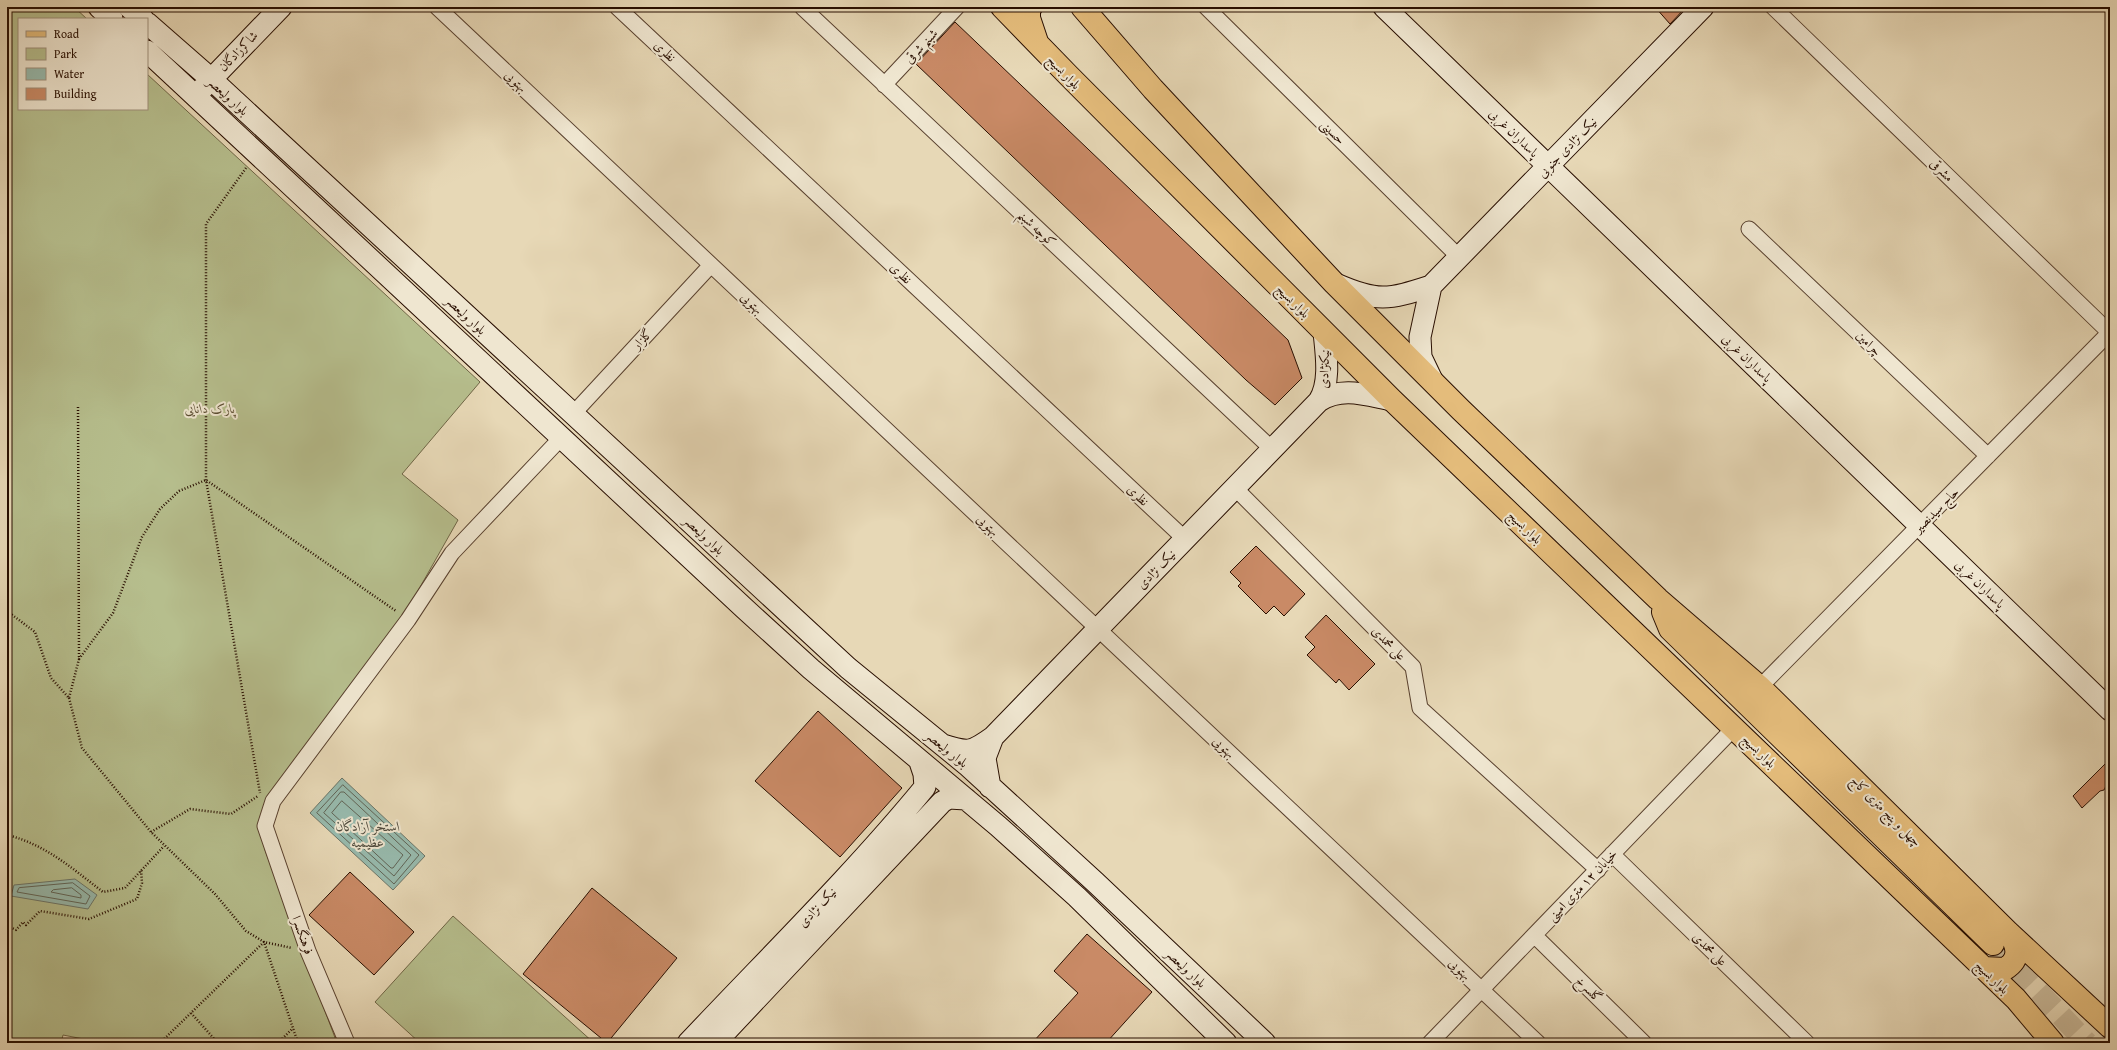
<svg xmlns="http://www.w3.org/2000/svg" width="2117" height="1050" viewBox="0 0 2117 1050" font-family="'Gentium Book Plus',Amiri,serif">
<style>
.green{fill:#b6be8d;stroke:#6f6646}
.water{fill:#97baad;stroke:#6b7568}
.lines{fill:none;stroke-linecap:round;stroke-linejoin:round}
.shore{stroke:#606456;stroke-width:1}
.building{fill:#c98a66;stroke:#280e00}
.primary-tunnel{stroke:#caba9b;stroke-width:22;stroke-dasharray:22 11;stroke-linecap:butt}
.street-casing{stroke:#58402e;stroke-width:17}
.secondary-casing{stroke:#280e00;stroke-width:23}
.primary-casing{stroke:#280e00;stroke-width:24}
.path{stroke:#280e00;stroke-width:2.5;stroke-dasharray:1 2;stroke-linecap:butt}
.street{stroke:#efe6d0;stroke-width:15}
.secondary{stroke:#efe6d0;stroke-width:21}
.primary{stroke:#e4bc7b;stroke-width:22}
.labels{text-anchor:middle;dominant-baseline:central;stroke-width:4;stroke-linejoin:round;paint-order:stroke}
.street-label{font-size:13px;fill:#280e00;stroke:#efe6d0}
.park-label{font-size:13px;font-style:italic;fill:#5a4c31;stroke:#efe6d0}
.water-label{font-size:14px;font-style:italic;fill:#4f4a3d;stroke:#efe6d0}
</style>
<rect width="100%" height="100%" fill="#e7d8b6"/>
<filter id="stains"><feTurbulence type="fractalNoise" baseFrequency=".005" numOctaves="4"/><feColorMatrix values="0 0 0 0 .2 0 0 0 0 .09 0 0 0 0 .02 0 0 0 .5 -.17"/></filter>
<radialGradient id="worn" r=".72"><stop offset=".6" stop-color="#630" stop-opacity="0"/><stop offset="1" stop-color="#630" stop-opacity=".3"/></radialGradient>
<path class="green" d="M 7,7 L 74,7 L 87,19 L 19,19 L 19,109 L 147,109 L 147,74 L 480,382 L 402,474 L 458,520 L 402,619 L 267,816 L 265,850 L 337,1043 L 104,1043 L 63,1035 L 61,1043 L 7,1043 Z
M 453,916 L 594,1043 L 420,1043 L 375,1002 Z"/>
<path class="water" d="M 342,778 L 425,856 L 393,890 L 310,813 Z
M 75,879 L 97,895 L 88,909 L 11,896 L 14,885 Z"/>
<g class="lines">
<path class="shore" d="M 343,785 L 419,855 L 394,884 L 317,813 Z
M 341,792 L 344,792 L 411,855 L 394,876 L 324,813 Z
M 342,801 L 403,855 L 393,868 L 391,868 L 332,813 Z
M 73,883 L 90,896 L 86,904 L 17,892 L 19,888 Z
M 72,888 L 81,895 L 81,898 L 51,892 L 53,890 Z"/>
</g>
<path class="building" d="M 1655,7 L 1686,7 L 1670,24 Z
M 955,22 L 1288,340 L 1302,378 L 1275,405 L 1246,380 L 916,64 Z
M 1256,546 L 1305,594 L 1284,616 L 1274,606 L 1266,614 L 1238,586 L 1241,583 L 1230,572 Z
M 1326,615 L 1375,664 L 1349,690 L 1339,679 L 1336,683 L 1307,655 L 1315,647 L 1305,637 Z
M 818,711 L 902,788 L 840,857 L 755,781 Z
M 2110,759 L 2110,778 L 2104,790 L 2100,791 L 2082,808 L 2073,796 Z
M 350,872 L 414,932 L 374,975 L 309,915 Z
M 592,888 L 677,958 L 607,1043 L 523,974 Z
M 1087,934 L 1152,992 L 1106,1043 L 1032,1043 L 1078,993 L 1054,971 Z"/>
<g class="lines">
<path class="primary-tunnel" d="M 1993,944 L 2087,1043"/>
<g class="street-casing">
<path id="street" d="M 437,7 L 1538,1043
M 617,7 L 1185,539
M 802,7 L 1272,449
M 1206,7 L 1459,257
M 1773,7 L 2110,333
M 884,85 L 957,7
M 1749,229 L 1988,456
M 573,414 L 711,265
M 1235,488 L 1413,667 L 1420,708 L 1598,870
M 1760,687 L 2110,332
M 1612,854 L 1807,1043
M 1534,935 L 1644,1043
M 347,1043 L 308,951 L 265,826 L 273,801 L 408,620 L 452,553 L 561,438
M 1430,1043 L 1734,728"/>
</g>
<g class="secondary-casing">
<path id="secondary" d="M 99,7 L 112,19
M 129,7 L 143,19
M 1384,7 L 2110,710
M 147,23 L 211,79 L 848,668 L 967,765 L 1095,882 L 1265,1043
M 147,51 L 744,608 L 811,669 L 998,826 L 1077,897 L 1226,1043
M 201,90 L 281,7
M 1336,284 C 1377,302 1388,300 1431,286 L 1703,7
M 1431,286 L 1420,337 L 1421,357 L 1432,380
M 1319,401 C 1342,386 1366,395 1392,400
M 993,737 L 1319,401 C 1331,382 1326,353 1324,332
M 943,745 C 968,753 971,753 993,737 L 985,758 L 990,787
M 688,1043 C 768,958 851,877 925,787 L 924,774 L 920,762
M 715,1043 L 942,802 L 949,798 L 966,799"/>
</g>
<g class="primary-casing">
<path id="primary" d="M 1002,7 L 1069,76 L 1392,400 L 2016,999 L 2053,1043
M 1031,7 L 1029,10 L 1029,18 L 1037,42
M 1082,7 L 1153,89 L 1334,283 L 1461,410 L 1658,599 L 1760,687 L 2008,932 L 2110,1027
M 1663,612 L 1670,629 L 1993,944
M 1983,968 L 2005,969 C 2021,959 2018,946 2009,933"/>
</g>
<path class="path" d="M 246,168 L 206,224 L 206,480 L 260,793
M 78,407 L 79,659 L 113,613 L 142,537 L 160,509 L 179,491 L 206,480 L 396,611
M 7,611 L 35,632 L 51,678 L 69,698 L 79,659
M 69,698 L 82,748 L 151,832 L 215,894 L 246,931 L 264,942 L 292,948
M 151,832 L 190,809 L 231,814 L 258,796
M 7,835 C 45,844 73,869 103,892 L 125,888 L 164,846
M 7,932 L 10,927 L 16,930 L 23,922 L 26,925 L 40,911 L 89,919 L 137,899 L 142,883 L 141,869
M 191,1013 L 218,1043
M 160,1043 L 264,942 L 298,1043
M 278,1043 L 293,1028"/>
<use href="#street" class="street"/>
<use href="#secondary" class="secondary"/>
<use href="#primary" class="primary"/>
</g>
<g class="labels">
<g class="street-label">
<text transform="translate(921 46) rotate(-47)">شبنم شرقی</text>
<text transform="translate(238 51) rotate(-46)">شاکرزادگان</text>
<text transform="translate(665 51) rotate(43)">نظری</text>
<text transform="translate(1064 72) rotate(46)">بلوار بسیج</text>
<text transform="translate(516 81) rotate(43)">بهتویی</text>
<text transform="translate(228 96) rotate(42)">بلوار ولیعصر</text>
<text transform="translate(1333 132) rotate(45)">حسینی</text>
<text transform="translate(1514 133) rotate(44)">پاسداران غربی</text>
<text transform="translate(1567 147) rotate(-46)">نیک نژادی جنوبی</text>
<text transform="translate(1942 170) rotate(44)">مشرقی</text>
<text transform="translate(1037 228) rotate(43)">کوچه شبنم</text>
<text transform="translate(901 273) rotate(43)">نظری</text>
<text transform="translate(1293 301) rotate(45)">بلوار بسیج</text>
<text transform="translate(752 303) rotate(43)">بهتویی</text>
<text transform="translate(466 315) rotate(43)">بلوار ولیعصر</text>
<text transform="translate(642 339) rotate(-47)">گلزار</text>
<text transform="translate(1869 343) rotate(44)">چرامین</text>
<text transform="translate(1747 358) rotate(44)">پاسداران غربی</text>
<text transform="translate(1324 369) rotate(-88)">نیکنژادی</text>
<text transform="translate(1138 495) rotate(43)">نظری</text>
<text transform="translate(1936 510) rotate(-45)">حاج سیدنصیر</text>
<text transform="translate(988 525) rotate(43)">بهتویی</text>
<text transform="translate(1525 527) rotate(44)">بلوار بسیج</text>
<text transform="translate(704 535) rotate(43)">بلوار ولیعصر</text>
<text transform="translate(1156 569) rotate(-46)">نیک نژادی</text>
<text transform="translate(1980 584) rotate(44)">پاسداران غربی</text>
<text transform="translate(1389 643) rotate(45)">علی محمدی</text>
<text transform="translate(1224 747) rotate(43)">بهتویی</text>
<text transform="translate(947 749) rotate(39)">بلوار ولیعصر</text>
<text transform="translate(1759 751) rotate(44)">بلوار بسیج</text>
<text transform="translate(1886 811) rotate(45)">چهل و پنج متری کاج</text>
<text transform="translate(1582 885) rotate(-46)">خیابان ۱۲ متری امینی</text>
<text transform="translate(817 907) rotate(-47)">نیک نژادی</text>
<text transform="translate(303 935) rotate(70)">فرهنگسرا</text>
<text transform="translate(1710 949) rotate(44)">علی محمدی</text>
<text transform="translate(1186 968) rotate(43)">بلوار ولیعصر</text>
<text transform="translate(1460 969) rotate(43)">بهتویی</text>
<text transform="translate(1992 977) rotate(44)">بلوار بسیج</text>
<text transform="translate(1589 989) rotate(44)">گلسرخ</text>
</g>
<g class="park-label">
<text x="210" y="408">پارک دانایی</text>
</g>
<g class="water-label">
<text x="368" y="826">استخر آزادگان<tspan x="368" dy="16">عظیمیه</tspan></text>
</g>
</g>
<rect width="2117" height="1050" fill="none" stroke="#e7d8b6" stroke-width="24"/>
<rect x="8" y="8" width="2101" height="1034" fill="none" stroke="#280e00" stroke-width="2"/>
<rect x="12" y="12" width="2093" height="1026" fill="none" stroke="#280e00"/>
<rect x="18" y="18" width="130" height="92" fill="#efe6d0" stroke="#9f907d"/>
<rect x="26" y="31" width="20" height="6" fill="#e4bc7b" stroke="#9f907d"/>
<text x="54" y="38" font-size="12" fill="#280e00">Road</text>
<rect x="26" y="48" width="20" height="12" fill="#b6be8d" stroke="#9f907d"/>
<text x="54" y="58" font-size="12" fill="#280e00">Park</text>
<rect x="26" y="68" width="20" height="12" fill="#97baad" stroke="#9f907d"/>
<text x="54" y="78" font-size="12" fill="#280e00">Water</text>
<rect x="26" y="88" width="20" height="12" fill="#c98a66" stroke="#9f907d"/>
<text x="54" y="98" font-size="12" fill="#280e00">Building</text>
<rect width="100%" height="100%" filter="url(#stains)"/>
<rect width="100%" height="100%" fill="url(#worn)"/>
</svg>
